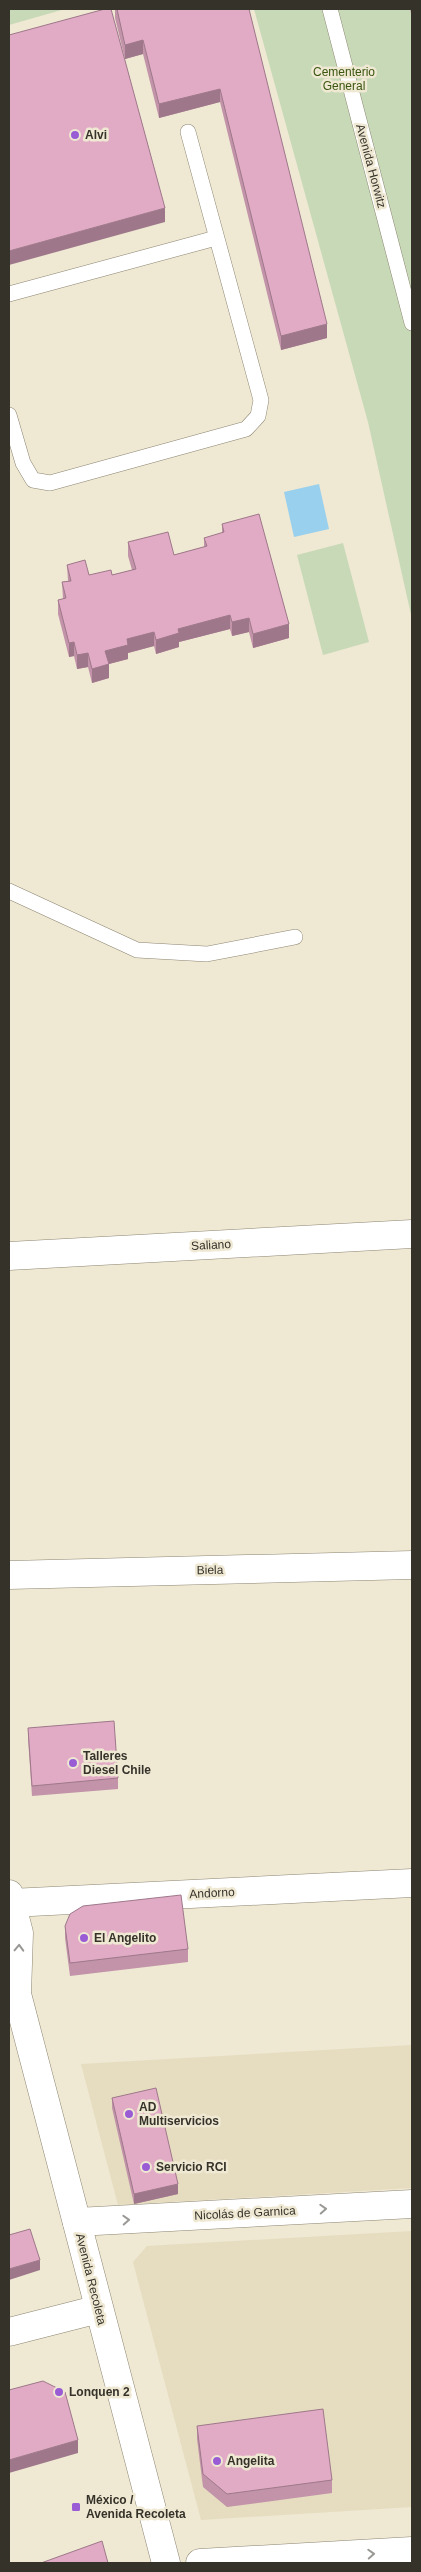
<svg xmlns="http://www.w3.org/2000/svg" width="421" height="2572" viewBox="0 0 421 2572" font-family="Arial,sans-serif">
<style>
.built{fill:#e6dcc0}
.green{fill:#c7d9b7}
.water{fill:#98d0ed}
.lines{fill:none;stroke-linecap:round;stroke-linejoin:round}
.lane-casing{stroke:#8c8572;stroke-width:16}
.street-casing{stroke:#8c8572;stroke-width:29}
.secondary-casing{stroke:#8c8572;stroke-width:29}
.primary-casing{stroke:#8c8572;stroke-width:29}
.lane{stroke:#fff;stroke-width:15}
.street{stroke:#fff;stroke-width:28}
.secondary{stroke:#fff;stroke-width:28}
.primary{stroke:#fff;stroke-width:28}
.wall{fill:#c293a9}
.shaded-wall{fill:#9e788a}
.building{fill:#e1abc5;stroke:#9e788a}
.oneway{stroke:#9a9894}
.poi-dot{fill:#995cd4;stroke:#efe8d3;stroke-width:2}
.labels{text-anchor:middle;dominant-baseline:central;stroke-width:5;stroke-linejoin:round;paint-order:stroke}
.park-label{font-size:12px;fill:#3a5610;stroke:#efe8d3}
.poi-label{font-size:12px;font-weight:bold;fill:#35322a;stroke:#efe8d3;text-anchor:start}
.street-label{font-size:12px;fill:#35322a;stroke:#efe8d3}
</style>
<rect width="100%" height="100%" fill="#efe8d3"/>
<path class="built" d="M 412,2045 L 412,2188 L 118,2205 L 81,2064 Z
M 412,2231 L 412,2507 L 201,2520 L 133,2262 L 147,2246 Z"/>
<path class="green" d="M 9,9 L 65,9 L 9,25 Z
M 254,9 L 412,9 L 412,619 L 368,422 Z
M 343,543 L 369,642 L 323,655 L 297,555 Z"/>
<path class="water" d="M 319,484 L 329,529 L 294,537 L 284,492 Z"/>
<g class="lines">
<g class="lane-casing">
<path id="lane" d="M 330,9 L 412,323
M 9,294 L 216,238
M 9,415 L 23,463 L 33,480 L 50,483 L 246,429 L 258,416 L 261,400 L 188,132
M 9,891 L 137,950 L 207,954 L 295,937"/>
</g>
<g class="street-casing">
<path id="street" d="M 9,1256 L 412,1234
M 9,1575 L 412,1565
M 11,1903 L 412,1883
M 77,2222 L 412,2204
M 9,2332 L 99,2309"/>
</g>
<g class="secondary-casing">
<path id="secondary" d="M 200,2563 L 412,2551"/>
</g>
<g class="primary-casing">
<path id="primary" d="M 9,1894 L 19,1933 L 17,1994 L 166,2563"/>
</g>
<use href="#lane" class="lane"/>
<use href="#street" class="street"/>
<use href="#secondary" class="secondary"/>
<use href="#primary" class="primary"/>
</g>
<path class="wall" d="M 115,9 L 249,9 L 327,338 L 281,350 L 220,102 L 159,118 L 143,54 L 125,59 L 115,18 Z
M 410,9 L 412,9 L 412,18 Z
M 222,524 L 289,638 L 253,648 L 249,632 L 232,636 L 230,629 L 179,642 L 179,647 L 156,654 L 154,646 L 128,653 L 128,659 L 109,664 L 109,678 L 92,683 L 88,667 L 77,669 L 74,656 L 69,657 L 58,614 L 58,600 L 63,599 L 62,582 L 68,581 L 67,565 L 89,575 L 112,575 L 132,570 L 128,556 L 128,542 L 174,555 L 204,547 L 204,538 L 222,533 Z
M 28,1728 L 118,1778 L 118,1789 L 32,1796 L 28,1738 Z
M 65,1926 L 188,1949 L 188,1962 L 70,1976 L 65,1938 Z
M 112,2098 L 178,2194 L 134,2204 L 112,2108 Z
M 197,2426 L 332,2480 L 332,2493 L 227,2507 L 203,2487 L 197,2439 Z"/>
<path class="shaded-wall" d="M 143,40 L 143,54 L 125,59 L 125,45 Z
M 220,89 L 220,102 L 159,118 L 159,104 Z
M 165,208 L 165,222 L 9,265 L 9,251 Z
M 327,324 L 327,338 L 281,350 L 281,336 Z
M 230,615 L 230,629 L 179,642 L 179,647 L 156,654 L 156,640 L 178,629 Z
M 249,618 L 249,632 L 232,636 L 232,622 Z
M 289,624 L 289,638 L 253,648 L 253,634 Z
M 154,632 L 154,646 L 128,653 L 128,659 L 105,665 L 105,651 L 127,639 Z
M 74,642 L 74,656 L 69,657 L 69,643 Z
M 88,653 L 88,667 L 77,669 L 77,655 Z
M 109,664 L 109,678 L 92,683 L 92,669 Z
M 178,2184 L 178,2194 L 134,2204 L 134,2194 Z
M 40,2260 L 40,2270 L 9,2280 L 9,2269 Z
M 78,2440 L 78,2453 L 9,2473 L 9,2460 Z"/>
<path class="building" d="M 105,9 L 111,9 L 165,208 L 9,251 L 9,35 Z
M 117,9 L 249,9 L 327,324 L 281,336 L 220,89 L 159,104 L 143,40 L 125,45 Z
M 259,514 L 289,624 L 253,634 L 249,618 L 232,622 L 230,615 L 178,629 L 179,633 L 156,640 L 154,632 L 127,639 L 128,645 L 105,651 L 109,664 L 92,669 L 88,653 L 77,655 L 74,642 L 69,643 L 58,600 L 66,598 L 62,582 L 71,581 L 67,565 L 85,560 L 89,575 L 111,570 L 112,575 L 136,569 L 128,542 L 168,532 L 174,555 L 207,546 L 204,538 L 224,532 L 222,524 Z
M 114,1721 L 118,1778 L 32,1786 L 28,1728 Z
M 181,1895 L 188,1949 L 70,1963 L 65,1926 L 70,1914 L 83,1906 Z
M 156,2088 L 178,2184 L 134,2194 L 112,2098 Z
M 30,2229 L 40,2260 L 9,2269 L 9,2235 Z
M 43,2381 L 65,2392 L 78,2440 L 9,2460 L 9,2390 Z
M 323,2409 L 332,2480 L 227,2494 L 203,2474 L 197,2426 Z
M 102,2541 L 108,2563 L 41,2563 Z"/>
<defs><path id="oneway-chevron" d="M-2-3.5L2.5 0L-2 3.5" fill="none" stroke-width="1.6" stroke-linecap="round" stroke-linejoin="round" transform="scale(1.25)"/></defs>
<g class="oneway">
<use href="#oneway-chevron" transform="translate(19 1948) rotate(-88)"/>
<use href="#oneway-chevron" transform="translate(323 2209) rotate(-3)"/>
<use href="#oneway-chevron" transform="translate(126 2220) rotate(-3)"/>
<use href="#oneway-chevron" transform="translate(371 2554) rotate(-3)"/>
</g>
<g class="poi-dot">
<circle cx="75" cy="135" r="5"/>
<circle cx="73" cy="1763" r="5"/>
<circle cx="84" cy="1938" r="5"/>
<circle cx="129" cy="2114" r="5"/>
<circle cx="146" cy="2167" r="5"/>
<circle cx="59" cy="2392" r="5"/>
<circle cx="217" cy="2461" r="5"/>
<rect x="71" y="2502" width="10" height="10" rx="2.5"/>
</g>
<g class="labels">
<g class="park-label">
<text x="344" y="72">Cementerio<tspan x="344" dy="14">General</tspan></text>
</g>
<g class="poi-label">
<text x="85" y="135">Alvi</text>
<text x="83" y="1756">Talleres<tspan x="83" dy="14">Diesel Chile</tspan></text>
<text x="94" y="1938">El Angelito</text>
<text x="139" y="2107">AD<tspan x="139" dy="14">Multiservicios</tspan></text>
<text x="156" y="2167">Servicio RCI</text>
<text x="69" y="2392">Lonquen 2</text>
<text x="227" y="2461">Angelita</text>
<text x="86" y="2500">México /<tspan x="86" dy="14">Avenida Recoleta</tspan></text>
</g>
<g class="street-label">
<text transform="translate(371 166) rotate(75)">Avenida Horwitz</text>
<text transform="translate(211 1245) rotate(-3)">Saliano</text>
<text transform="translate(210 1570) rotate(-1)">Biela</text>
<text transform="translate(212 1893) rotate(-3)">Andorno</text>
<text transform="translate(245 2213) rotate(-3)">Nicolás de Garnica</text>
<text transform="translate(91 2279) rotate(76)">Avenida Recoleta</text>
</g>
</g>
<rect width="421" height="2572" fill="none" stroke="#35322a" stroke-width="20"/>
</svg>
